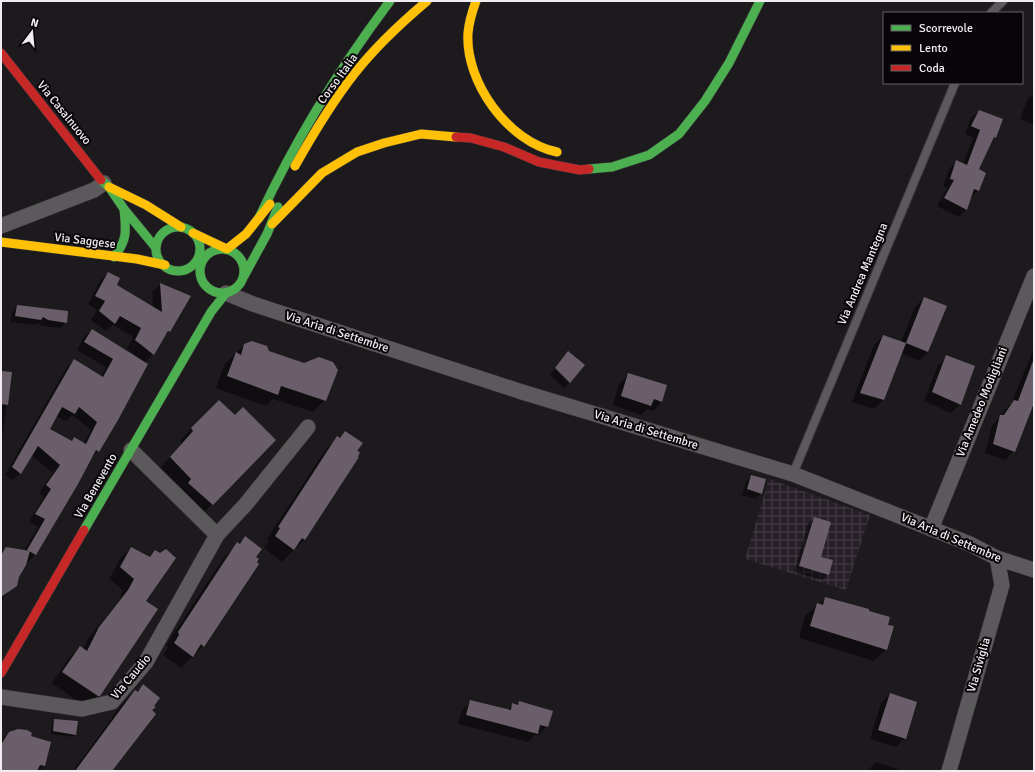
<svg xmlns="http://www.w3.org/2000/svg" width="1035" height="772" viewBox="0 0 1035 772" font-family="Signika,sans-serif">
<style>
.industrial{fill:url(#industrial-grid)}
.shadow{fill:#0007;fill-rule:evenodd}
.building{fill:#6b5e6b;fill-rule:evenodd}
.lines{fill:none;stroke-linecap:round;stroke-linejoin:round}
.lane-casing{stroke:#393739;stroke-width:10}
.street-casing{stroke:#393739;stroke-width:16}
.fast-casing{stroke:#393739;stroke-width:10}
.slow-casing{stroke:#393739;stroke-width:10}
.jam-casing{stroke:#393739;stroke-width:10}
.lane{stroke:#5b595b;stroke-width:8}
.street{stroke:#5b595b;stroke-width:15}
.fast{stroke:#4caf50;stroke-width:9}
.slow{stroke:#ffc107;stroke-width:9}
.jam{stroke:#c62828;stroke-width:9}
.labels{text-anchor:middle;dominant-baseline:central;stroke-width:4;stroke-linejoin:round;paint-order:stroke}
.street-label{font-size:12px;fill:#f0ecf0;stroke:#070507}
</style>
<defs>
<pattern id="industrial-grid" width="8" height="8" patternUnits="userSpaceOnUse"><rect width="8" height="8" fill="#271f28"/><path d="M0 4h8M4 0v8" fill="none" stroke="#474048"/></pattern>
</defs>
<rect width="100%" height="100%" fill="#1d1a1d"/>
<path class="industrial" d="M 769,479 L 870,515 L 846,590 L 745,559 Z"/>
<path class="shadow" d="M 1034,93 L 1034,125 L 1020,119 L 1027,100 Z
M 979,111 L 995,137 L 991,141 L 978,169 L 978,190 L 970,198 L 966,209 L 959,217 L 937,206 L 947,188 L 943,186 L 949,169 L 956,162 L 963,164 L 973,138 L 965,134 L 971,118 Z
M 109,273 L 115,285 L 153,308 L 152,292 L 160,284 L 190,296 L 169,332 L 162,339 L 153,354 L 144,363 L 98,451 L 90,459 L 77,484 L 35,555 L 28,562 L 26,561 L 18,577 L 16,585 L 4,597 L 1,606 L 1,553 L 6,548 L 24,551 L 38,527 L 29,522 L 44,497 L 39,493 L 53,473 L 31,455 L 20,473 L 13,480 L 5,475 L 67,367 L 75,360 L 101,377 L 106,367 L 77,350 L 84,337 L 92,330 L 138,359 L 139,358 L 127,349 L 133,337 L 113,325 L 106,331 L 91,320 L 97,310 L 88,304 L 100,281 ZM 72,415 L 91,430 L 83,444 L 74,438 L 71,441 L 49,429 L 56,416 L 66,421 Z
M 924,298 L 946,307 L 928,352 L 919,361 L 901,353 L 883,400 L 874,409 L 852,402 L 874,345 L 883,336 L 901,342 L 915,307 Z
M 18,306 L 66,322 L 60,328 L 42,326 L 37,323 L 35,325 L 10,322 L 12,312 Z
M 244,345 L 269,352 L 325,400 L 313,412 L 273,399 L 266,406 L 216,388 L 224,365 Z
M 1034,348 L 1034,410 L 1031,408 L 1014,451 L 1005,460 L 985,453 L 992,425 L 1001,416 L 1005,410 L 1012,402 Z
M 568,352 L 570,382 L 564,388 L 550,375 Z
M 947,357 L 960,404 L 951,413 L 924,401 L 938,365 Z
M 1,372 L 11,373 L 1,447 Z
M 628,375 L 666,386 L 662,402 L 653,411 L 647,409 L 641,415 L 613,405 L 619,384 Z
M 219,401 L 235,416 L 274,440 L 200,516 L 159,469 L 182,444 L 180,440 Z
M 345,432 L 357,458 L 304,540 L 282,562 L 264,548 L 269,540 L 267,539 L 326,449 L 338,437 L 339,438 Z
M 752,476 L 761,493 L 755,499 L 742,495 L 746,482 Z
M 814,518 L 820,557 L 828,574 L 822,580 L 794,572 L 808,524 Z
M 245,538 L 203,646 L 181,668 L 163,655 L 168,647 L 166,645 L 225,556 Z
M 131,548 L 149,558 L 156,551 L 144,601 L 99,695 L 86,707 L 52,683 L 69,658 L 80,647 L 83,649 L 88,639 L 118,602 L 123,590 L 109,579 L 120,559 Z
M 825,599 L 867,612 L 887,625 L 886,649 L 874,661 L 799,638 L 805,616 Z
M 143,686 L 152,706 L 151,711 L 110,771 L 73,771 L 123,703 L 135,692 L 137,692 Z
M 890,694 L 905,738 L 896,747 L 870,739 L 881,703 Z
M 471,701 L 507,710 L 513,704 L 516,705 L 519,702 L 547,726 L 538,735 L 535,735 L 528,742 L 458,724 L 462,710 Z
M 55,720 L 75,735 L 73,737 L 51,734 L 52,723 Z
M 9,733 L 30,736 L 45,765 L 39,771 L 1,771 L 1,741 Z
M 876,762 L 898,769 L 898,771 L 867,771 Z"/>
<path class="building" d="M 979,110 L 1003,119 L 996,138 L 994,137 L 979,169 L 986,173 L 979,191 L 974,189 L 967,210 L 944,198 L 954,180 L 950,179 L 956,160 L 967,165 L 980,130 L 971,126 Z
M 108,272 L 120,278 L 117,285 L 162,312 L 160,283 L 191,296 L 170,332 L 168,331 L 154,355 L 135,340 L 141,328 L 120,316 L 115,324 L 99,311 L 105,301 L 95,296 Z
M 924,297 L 947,306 L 928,352 L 906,343 Z
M 17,305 L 68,311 L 67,323 L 48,320 L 43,317 L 41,320 L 15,316 Z
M 92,329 L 148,364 L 118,420 L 99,452 L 96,450 L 78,484 L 36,555 L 27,550 L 45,519 L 35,514 L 51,489 L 46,485 L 60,465 L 38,446 L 21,474 L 12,467 L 74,359 L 103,377 L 113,359 L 84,342 ZM 62,407 L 75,414 L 79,407 L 97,422 L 86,444 L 74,437 L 72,441 L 50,429 Z
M 883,335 L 906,343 L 884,400 L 860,393 Z
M 252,341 L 267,346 L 269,351 L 304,363 L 319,357 L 333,362 L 338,370 L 326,401 L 281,386 L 278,395 L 227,376 L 236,352 L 241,355 L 244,344 Z
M 568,351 L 585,365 L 570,383 L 555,368 Z
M 946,355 L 975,366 L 961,405 L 932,392 Z
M 1033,361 L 1034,403 L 1015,452 L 993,444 L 1000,415 L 1004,415 L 1014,400 L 1018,401 Z
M 1,371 L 12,372 L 8,405 L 1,404 Z
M 628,373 L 667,385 L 662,402 L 654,399 L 651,406 L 621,396 Z
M 219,400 L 235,415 L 243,407 L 276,440 L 213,505 L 188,483 L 191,479 L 170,457 L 193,431 L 191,428 Z
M 345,431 L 363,443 L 357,451 L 360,452 L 358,457 L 359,457 L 305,540 L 302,538 L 294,550 L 275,536 L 280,528 L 278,527 L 337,436 L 340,438 Z
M 751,475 L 766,479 L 762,494 L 747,489 Z
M 814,517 L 831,522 L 821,557 L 833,560 L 829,575 L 799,566 Z
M 245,536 L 262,549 L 256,557 L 259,559 L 257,562 L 259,564 L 204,647 L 201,644 L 193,657 L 174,643 L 179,635 L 178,632 L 237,542 L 240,544 Z
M 6,547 L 30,551 L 26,565 L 19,577 L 17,586 L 1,597 L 1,555 Z
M 131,547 L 150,557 L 155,550 L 160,553 L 166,549 L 176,558 L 146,601 L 158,609 L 100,696 L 98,696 L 62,672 L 80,646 L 87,651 L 99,627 L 128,590 L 134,579 L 120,567 Z
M 825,597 L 869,609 L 869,611 L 890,617 L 888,625 L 894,626 L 887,650 L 810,626 L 817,603 L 823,605 Z
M 143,684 L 160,698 L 154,706 L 156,707 L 152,710 L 156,714 L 112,771 L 75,771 L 135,690 L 138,692 Z
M 890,693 L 917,702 L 906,739 L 878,730 Z
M 470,700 L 511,710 L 512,703 L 518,705 L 519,701 L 553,711 L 548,727 L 540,725 L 538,734 L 466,715 Z
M 54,719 L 78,721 L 76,735 L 53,731 Z
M 18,729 L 27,730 L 32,733 L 31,736 L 51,742 L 45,766 L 40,765 L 37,771 L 1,771 L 2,743 L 9,732 Z"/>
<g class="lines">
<g class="lane-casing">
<path id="lane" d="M 991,13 L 1003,1
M 793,474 L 955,83"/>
</g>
<g class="street-casing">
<path id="street" d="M 1,226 L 94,190 L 104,183
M 226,293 L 253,304 L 522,392 L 793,474 L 970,544 L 997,558 L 1034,570
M 131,450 L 217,535
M 931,529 L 1034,276
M 1,697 L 82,709 L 112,702 L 146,662 L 217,535 L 246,504 L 308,427
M 949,771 L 1002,585 L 997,558"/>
</g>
<g class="fast-casing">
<path id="fast" d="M 589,169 L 612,167 L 649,155 L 679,134 L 705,101 L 729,63 L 760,1
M 101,180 L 109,187 L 124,209 L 156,248
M 259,218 C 295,140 339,69 390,1
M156 249a22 22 0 1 1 44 0a22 22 0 1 1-44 0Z
M200 271a22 22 0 1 1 44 0a22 22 0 1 1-44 0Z
M 114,257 C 128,239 126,231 124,209
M 244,276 L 267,234 L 278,207
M 84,530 L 211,312 L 226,293"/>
</g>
<g class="slow-casing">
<path id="slow" d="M 476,1 C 472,12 469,22 468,33 C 465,82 508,142 557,152
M 295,166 C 313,134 332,102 355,73 C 376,46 401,23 427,1
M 109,187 L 146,205 L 181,227
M 272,224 L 322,173 L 357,152 L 384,143 L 421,134 L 456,137
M 193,233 L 227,249 L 246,234 L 270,204
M 1,242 L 137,259 L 165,265"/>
</g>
<g class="jam-casing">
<path id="jam" d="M 1,53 L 101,180
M 456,137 L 471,138 L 504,147 L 539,162 L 580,170 L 589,169
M 1,673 L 84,530"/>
</g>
<use href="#lane" class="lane"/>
<use href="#street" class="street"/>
<use href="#fast" class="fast"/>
<use href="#slow" class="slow"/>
<use href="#jam" class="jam"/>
</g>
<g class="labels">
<g class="street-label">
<text transform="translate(338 79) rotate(-54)">Corso Italia</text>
<text transform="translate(64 113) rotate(51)">Via Casalnuovo</text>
<text transform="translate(85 241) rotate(7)">Via Saggese</text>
<text transform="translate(863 274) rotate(-67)">Via Andrea Mantegna</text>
<text transform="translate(337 332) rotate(18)">Via Aria di Settembre</text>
<text transform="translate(982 402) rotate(-68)">Via Amedeo Modigliani</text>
<text transform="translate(646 430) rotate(17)">Via Aria di Settembre</text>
<text transform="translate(96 486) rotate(-60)">Via Benevento</text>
<text transform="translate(951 538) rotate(23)">Via Aria di Settembre</text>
<text transform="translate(979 665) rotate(-74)">Via Siviglia</text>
<text transform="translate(131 677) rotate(-50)">Via Caudio</text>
</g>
</g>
<rect width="1035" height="772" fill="none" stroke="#f0ecf0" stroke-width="4"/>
<rect x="883" y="12" width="140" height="72" fill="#070507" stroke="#646164"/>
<rect x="891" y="25" width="20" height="6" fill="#4caf50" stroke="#646164"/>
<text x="919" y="32" font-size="12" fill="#f0ecf0">Scorrevole</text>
<rect x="891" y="45" width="20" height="6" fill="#ffc107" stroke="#646164"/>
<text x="919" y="52" font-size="12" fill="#f0ecf0">Lento</text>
<rect x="891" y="65" width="20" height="6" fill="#c62828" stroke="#646164"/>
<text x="919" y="72" font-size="12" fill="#f0ecf0">Coda</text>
<g transform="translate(32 32) rotate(16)" stroke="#070507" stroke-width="3" paint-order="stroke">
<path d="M0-3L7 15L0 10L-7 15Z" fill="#f0ecf0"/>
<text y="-6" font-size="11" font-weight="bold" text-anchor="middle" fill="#f0ecf0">N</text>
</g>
</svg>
